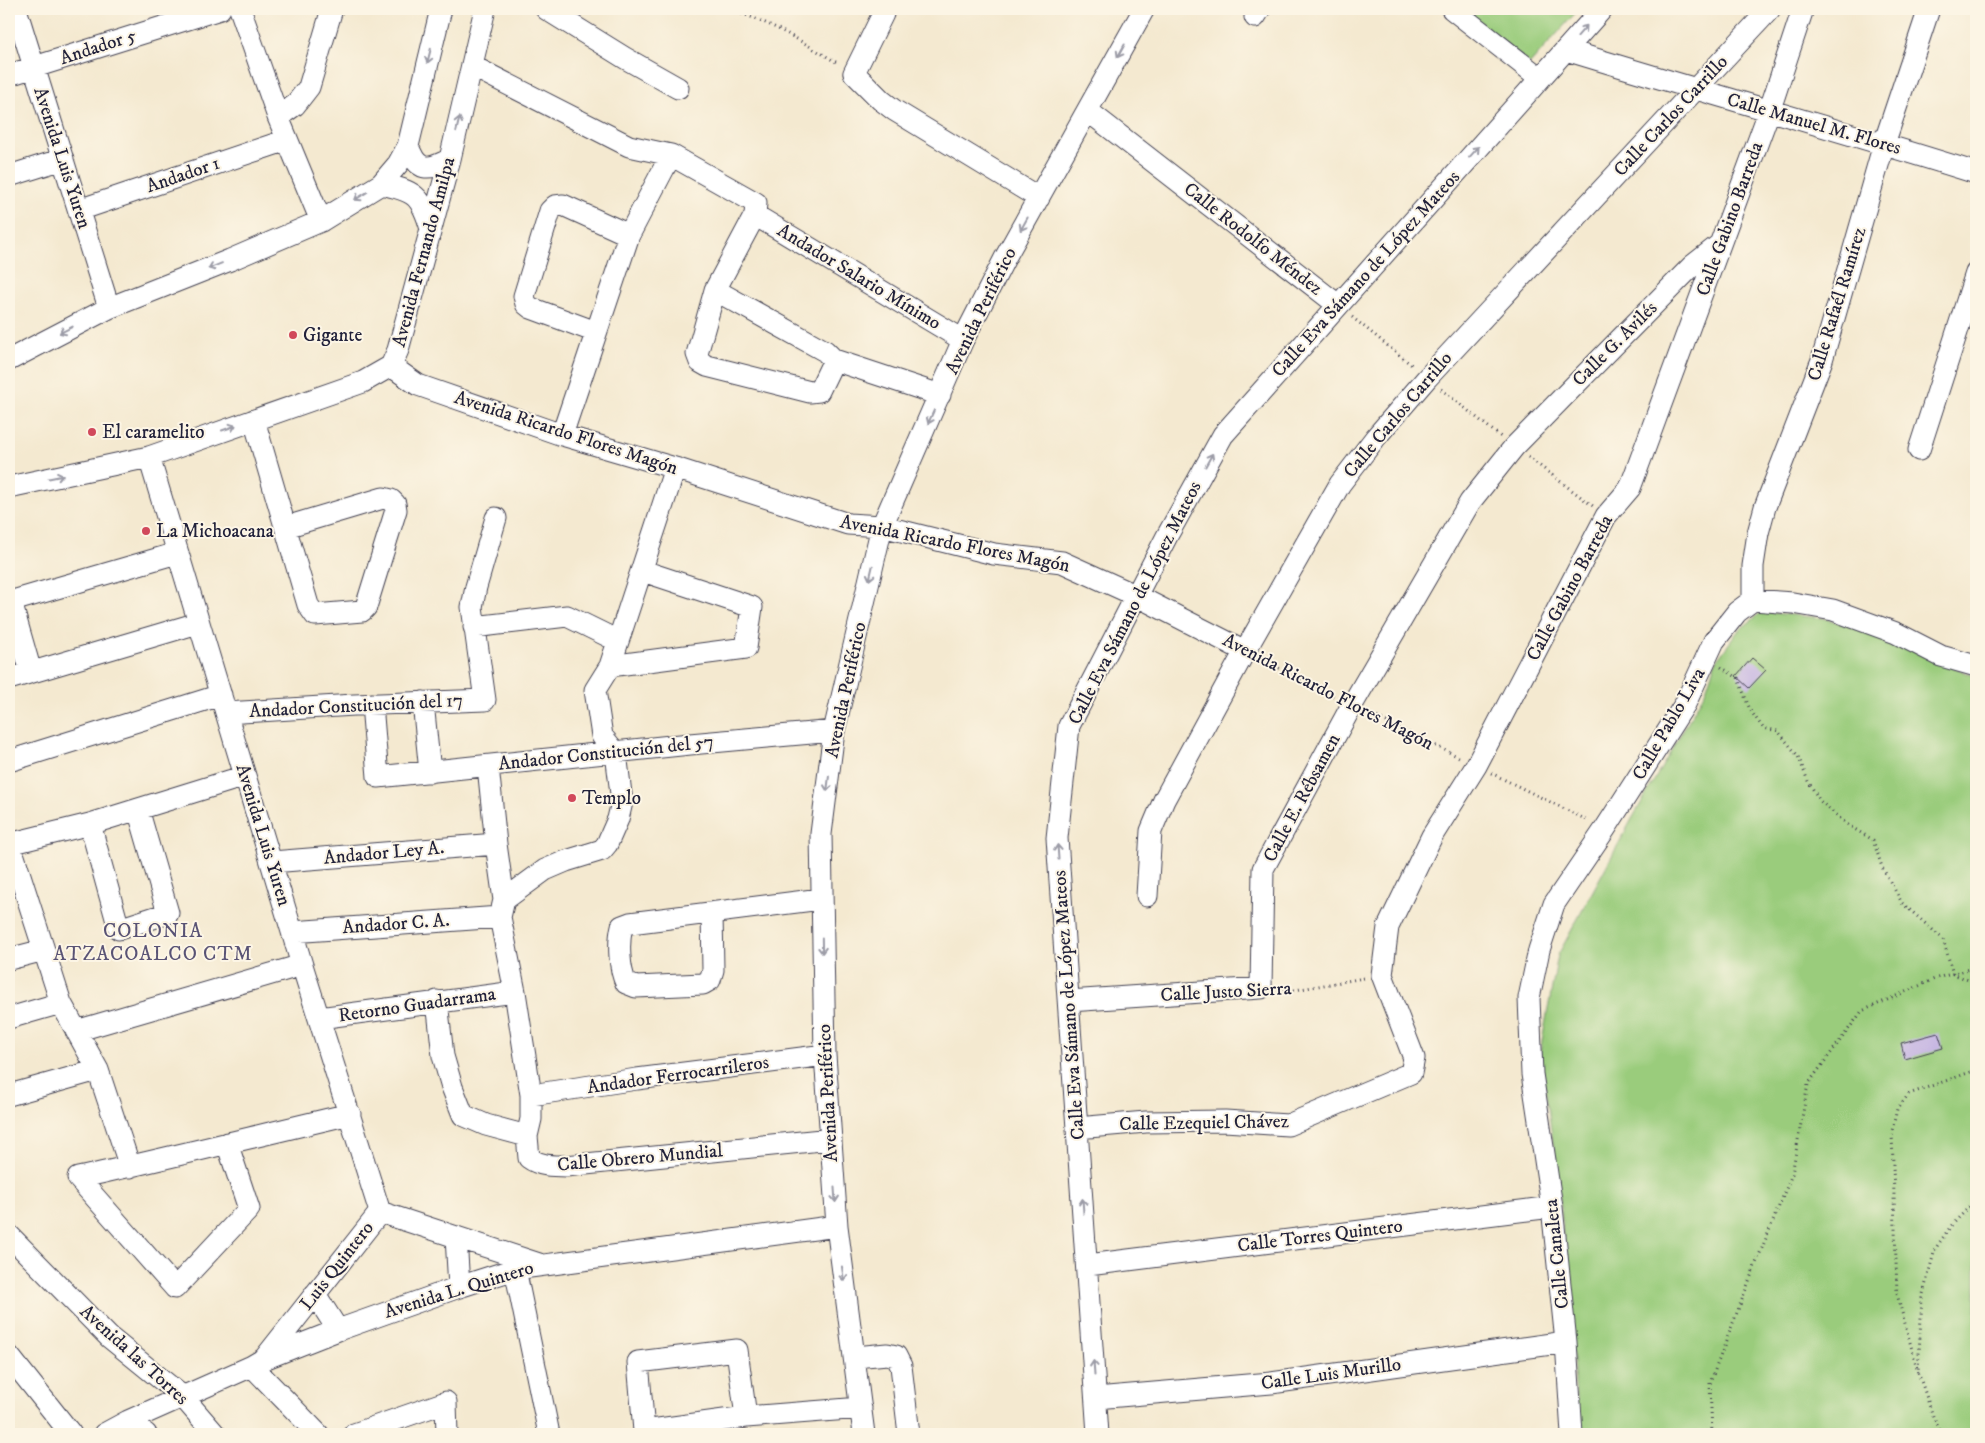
<svg xmlns="http://www.w3.org/2000/svg" width="1985" height="1443" viewBox="0 0 1985 1443" font-family="'IM FELL DW Pica',serif">
<style>
.green{fill:#9acc7c;stroke:#5e775c}
.building{fill:#c0afe2}
.lines{fill:none;stroke-linecap:round;stroke-linejoin:round}
.minor-casing{stroke:#424051;stroke-width:23}
.path{stroke:#424051;stroke-width:3;stroke-dasharray:1 4;stroke-linecap:butt}
.minor{stroke:#fff;stroke-width:21}
.oneway{stroke:#9c9ca7}
.poi-dot{fill:#d1495b;stroke:#fcf5e5;stroke-width:2}
.labels{text-anchor:middle;dominant-baseline:central;stroke-width:4;stroke-linejoin:round;paint-order:stroke}
.street-label{font-size:19px;fill:#22223b;stroke:#fcf5e5}
.poi-label{font-size:19px;fill:#22223b;stroke:#fcf5e5;text-anchor:start}
.neighbourhood-label{font-size:20px;letter-spacing:1px;fill:#595375;stroke:#fcf5e5}
</style>
<rect width="100%" height="100%" fill="#fcf5e5"/>
<filter id="ink" filterUnits="userSpaceOnUse"><feTurbulence type="fractalNoise" baseFrequency=".02" numOctaves="2"/><feDisplacementMap in="SourceGraphic" scale="10" xChannelSelector="R" yChannelSelector="G"/><feConvolveMatrix kernelMatrix="1 2 1 2 8 2 1 2 1" color-interpolation-filters="sRGB"/></filter>
<filter id="wash" filterUnits="userSpaceOnUse"><feTurbulence type="fractalNoise" baseFrequency=".0096" numOctaves="4" result="noise"/><feDisplacementMap in="SourceGraphic" scale="20" xChannelSelector="R" yChannelSelector="G"/><feGaussianBlur stdDeviation="1.12" result="paint"/><feColorMatrix in="noise" values="0 0 0 0 0 0 0 0 0 0 0 0 0 0 0 0 0 1.4 0 .05"/><feComposite in="paint" operator="in"/></filter>
<g filter="url(#wash)">
<rect width="100%" height="100%" fill="#f4e9d0"/>
<path class="green" d="M 1461,9 L 1579,9 L 1530,64 Z
M 1762,612 L 1823,618 L 1884,636 L 1976,677 L 1976,1434 L 1579,1434 L 1559,1185 L 1540,1052 L 1558,955 L 1632,819 L 1706,690 L 1715,663 L 1738,631 Z"/>
<g id="blocks">
<path class="building" d="M 1752,658 L 1766,670 L 1749,688 L 1736,676 Z
M 1938,1033 L 1943,1048 L 1905,1059 L 1901,1043 Z"/>
</g>
</g>
<g filter="url(#ink)">
<use href="#blocks" fill-opacity="0" stroke="#424051" stroke-width="1"/>
<g class="lines">
<g class="minor-casing">
<path id="minor" d="M 16,9 L 109,308
M 240,9 L 278,117 L 321,221
M 546,9 L 625,58 L 678,88
M 1452,9 L 1540,78
M 883,14 L 854,73 L 881,100 L 894,110 L 1039,198
M 1255,17 L 1260,9
M 1566,50 C 1703,92 1840,130 1976,173
M 472,66 L 629,146 L 671,155 L 756,203 L 755,215 L 715,290 L 697,354 L 700,362 L 707,366 L 810,392 L 819,391 L 834,360
M 9,75 L 220,9
M 1088,111 L 1338,305
M 278,117 L 295,105 L 309,87 L 332,9
M 408,146 C 418,172 427,171 450,159
M 9,176 L 63,159
M 381,184 C 415,191 421,195 431,229
M 79,210 L 287,140
M 755,215 L 963,340
M 715,290 L 825,351 L 834,360 L 940,395
M 596,332 L 531,308 L 526,304 L 524,296 L 550,211 L 555,206 L 563,205 L 629,235
M 9,360 L 109,308 L 230,260 L 321,221 L 381,184 L 398,164 L 408,146 L 441,9
M 391,366 L 418,385 L 562,435 L 675,468 L 848,524 L 882,526 L 994,554 L 1062,562 L 1137,596 L 1245,651
M 254,420 L 308,605 L 315,615 L 362,611 L 366,607 L 396,510 L 395,504 L 391,500 L 383,498 L 286,527
M 562,435 L 629,235 L 671,155
M 1919,450 L 1976,273
M 149,457 L 302,965 L 380,1212
M 9,487 L 149,457 L 363,382 L 391,366 L 398,350 L 450,159 L 485,9
M 1753,600 L 1753,566 L 1758,533 L 1765,507 L 1822,360 L 1884,144 L 1929,9
M 9,602 L 177,553
M 11,602 L 31,672
M 474,627 L 567,616 L 618,641
M 610,666 L 746,648 L 752,607 L 643,571
M 9,679 L 198,623
M 423,702 L 430,772
M 372,704 L 378,777 L 690,744 L 834,731
M 226,713 L 354,705 L 485,700 L 472,607 L 476,587 L 496,518
M 9,761 L 221,695
M 488,766 L 496,844 L 504,900 L 500,917 L 515,992 L 531,1095 L 531,1119 L 527,1136 L 529,1158 C 540,1166 552,1166 566,1166 L 831,1139
M 90,824 L 119,929 L 168,913 L 138,809
M 9,844 L 90,824 L 245,776
M 10,844 L 61,1003 L 98,1070 L 130,1167
M 272,862 L 496,844
M 1147,896 L 1151,831 L 1164,800 L 1245,651 L 1340,484 L 1376,437 L 1427,378 L 1770,9
M 504,900 L 545,870 L 566,861 L 602,850 L 607,844 L 618,819 L 622,802 L 616,753 L 602,736 L 595,690 L 610,666 L 675,468
M 712,913 L 713,970 L 710,980 L 703,984 L 636,987 L 626,983 C 619,969 618,942 622,926 L 630,923 L 821,899
M 292,932 L 500,917
M 9,959 L 44,950
M 437,1001 L 443,1056 L 452,1087 L 463,1115 L 486,1125 L 527,1136
M 1069,1001 L 1261,988 L 1263,869 L 1352,705 L 1470,502 L 1514,447 L 1692,266 L 1720,244
M 9,1018 L 61,1003
M 319,1018 L 515,992
M 76,1031 L 302,965
M 9,1095 L 98,1070
M 531,1095 L 637,1079 L 825,1055
M 1077,1128 L 1146,1122 L 1225,1121 L 1288,1125 L 1411,1073 L 1414,1058 L 1382,975 L 1388,927 L 1432,836 L 1476,766 L 1606,516 L 1630,488 L 1770,109 L 1803,9
M 227,1143 L 249,1209 L 175,1288 L 78,1178 C 169,1158 260,1135 350,1114
M 9,1235 L 109,1337 L 183,1397 L 215,1434
M 456,1237 L 459,1287
M 1088,1265 L 1552,1207
M 515,1269 L 549,1434
M 315,1294 L 338,1330
M 9,1356 L 71,1434
M 855,1357 L 887,1354 L 896,1356 L 901,1366 L 909,1434
M 264,1359 L 380,1212 L 539,1264
M 252,1366 L 318,1434
M 1096,1398 L 1271,1383 L 1566,1342
M 746,1417 L 737,1350 L 638,1362 L 644,1431 L 746,1417 L 861,1408
M 128,1421 L 146,1434
M 104,1434 L 128,1421 L 252,1366 L 264,1359 L 338,1330 L 459,1287 L 515,1269 L 837,1226
M 354,1434 L 446,1402 L 447,1434
M 864,1434 L 837,1226 L 825,1055 L 821,834 L 834,731 L 882,526 L 963,340 L 1006,256 L 1144,9
M 1098,1434 L 1057,838 L 1069,726 L 1167,536 L 1223,435 L 1602,9
M 1572,1434 L 1566,1342 L 1552,1207 L 1532,1074 L 1529,998 L 1539,950 L 1554,904 L 1605,829 L 1685,704 L 1714,641 L 1737,612 L 1753,600 L 1793,603 L 1833,610 L 1896,633 L 1941,656 L 1976,666"/>
</g>
<path class="path" d="M 717,9 C 754,11 806,44 839,64
M 1352,317 L 1413,366
M 1441,389 L 1501,437
M 1528,457 L 1593,506
M 1261,659 L 1335,697
M 1721,667 L 1738,678 L 1750,710 L 1763,728 L 1778,731 L 1798,756 L 1808,781 L 1820,801 L 1848,825 L 1873,840 L 1882,867 L 1902,903 L 1943,939 L 1953,974 L 1976,983
M 1368,713 L 1461,758
M 1491,773 L 1589,821
M 1279,989 L 1295,990 L 1364,978
M 1918,1372 L 1897,1294 L 1892,1131 L 1897,1109 L 1909,1094 L 1976,1070
M 1712,1434 L 1710,1383 L 1756,1263 L 1792,1174 L 1808,1084 L 1862,1011 L 1937,978 L 1976,967
M 1942,1434 L 1933,1416 L 1918,1372 L 1922,1298 L 1935,1249 L 1951,1226 L 1970,1206 L 1976,1202"/>
<use href="#minor" class="minor"/>
</g>
<defs><path id="oneway-shaft" d="M-6 0H5M1.5-3L5.5 0L1.5 3" fill="none" stroke-width="1.6" stroke-linecap="round" stroke-linejoin="round" transform="scale(1.25)"/></defs>
<g class="oneway">
<use href="#oneway-shaft" transform="translate(1582 31) rotate(-49)"/>
<use href="#oneway-shaft" transform="translate(1121 51) rotate(119)"/>
<use href="#oneway-shaft" transform="translate(429 56) rotate(104)"/>
<use href="#oneway-shaft" transform="translate(458 124) rotate(-77)"/>
<use href="#oneway-shaft" transform="translate(1474 152) rotate(-48)"/>
<use href="#oneway-shaft" transform="translate(361 196) rotate(148)"/>
<use href="#oneway-shaft" transform="translate(1024 224) rotate(119)"/>
<use href="#oneway-shaft" transform="translate(215 266) rotate(158)"/>
<use href="#oneway-shaft" transform="translate(66 330) rotate(153)"/>
<use href="#oneway-shaft" transform="translate(931 417) rotate(114)"/>
<use href="#oneway-shaft" transform="translate(229 428) rotate(-19)"/>
<use href="#oneway-shaft" transform="translate(1209 460) rotate(-61)"/>
<use href="#oneway-shaft" transform="translate(56 477) rotate(-12)"/>
<use href="#oneway-shaft" transform="translate(871 573) rotate(103)"/>
<use href="#oneway-shaft" transform="translate(828 784) rotate(97)"/>
<use href="#oneway-shaft" transform="translate(1058 852) rotate(-94)"/>
<use href="#oneway-shaft" transform="translate(822 946) rotate(89)"/>
<use href="#oneway-shaft" transform="translate(835 1195) rotate(86)"/>
<use href="#oneway-shaft" transform="translate(1083 1206) rotate(-94)"/>
<use href="#oneway-shaft" transform="translate(843 1274) rotate(82)"/>
<use href="#oneway-shaft" transform="translate(1094 1368) rotate(-94)"/>
</g>
</g>
<g class="poi-dot">
<circle cx="293" cy="335" r="5"/>
<circle cx="92" cy="432" r="5"/>
<circle cx="146" cy="531" r="5"/>
<circle cx="572" cy="798" r="5"/>
</g>
<g class="labels">
<g class="street-label">
<text transform="translate(98 47) rotate(-18)">Andador 5</text>
<text transform="translate(1671 116) rotate(-47)">Calle Carlos Carrillo</text>
<text transform="translate(1814 124) rotate(16)">Calle Manuel M. Flores</text>
<text transform="translate(62 158) rotate(72)">Avenida Luis Yuren</text>
<text transform="translate(183 175) rotate(-19)">Andador 1</text>
<text transform="translate(1730 219) rotate(-70)">Calle Gabino Barreda</text>
<text transform="translate(1253 239) rotate(38)">Calle Rodolfo Méndez</text>
<text transform="translate(424 252) rotate(-75)">Avenida Fernando Amilpa</text>
<text transform="translate(1366 274) rotate(-48)">Calle Eva Sámano de López Mateos</text>
<text transform="translate(859 277) rotate(31)">Andador Salario Mínimo</text>
<text transform="translate(1837 304) rotate(-73)">Calle Rafaél Ramírez</text>
<text transform="translate(981 311) rotate(-64)">Avenida Periférico</text>
<text transform="translate(1615 344) rotate(-45)">Calle G. Avilés</text>
<text transform="translate(1398 415) rotate(-50)">Calle Carlos Carrillo</text>
<text transform="translate(566 433) rotate(18)">Avenida Ricardo Flores Magón</text>
<text transform="translate(955 544) rotate(11)">Avenida Ricardo Flores Magón</text>
<text transform="translate(1570 588) rotate(-62)">Calle Gabino Barreda</text>
<text transform="translate(1135 603) rotate(-63)">Calle Eva Sámano de López Mateos</text>
<text transform="translate(846 690) rotate(-78)">Avenida Periférico</text>
<text transform="translate(1328 692) rotate(27)">Avenida Ricardo Flores Magón</text>
<text transform="translate(356 706) rotate(-3)">Andador Constitución del 17</text>
<text transform="translate(1669 724) rotate(-60)">Calle Pablo Liva</text>
<text transform="translate(606 753) rotate(-6)">Andador Constitución del 57</text>
<text transform="translate(1302 798) rotate(-62)">Calle E. Rébsamen</text>
<text transform="translate(263 835) rotate(73)">Avenida Luis Yuren</text>
<text transform="translate(384 853) rotate(-5)">Andador Ley A.</text>
<text transform="translate(396 924) rotate(-4)">Andador C. A.</text>
<text transform="translate(1226 992) rotate(-3)">Calle Justo Sierra</text>
<text transform="translate(417 1005) rotate(-8)">Retorno Guadarrama</text>
<text transform="translate(1069 1005) rotate(-94)">Calle Eva Sámano de López Mateos</text>
<text transform="translate(678 1075) rotate(-8)">Andador Ferrocarrileros</text>
<text transform="translate(828 1093) rotate(-93)">Avenida Periférico</text>
<text transform="translate(1204 1123) rotate(-1)">Calle Ezequiel Chávez</text>
<text transform="translate(640 1158) rotate(-5)">Calle Obrero Mundial</text>
<text transform="translate(1320 1236) rotate(-7)">Calle Torres Quintero</text>
<text transform="translate(1557 1254) rotate(-96)">Calle Canaleta</text>
<text transform="translate(337 1266) rotate(-52)">Luis Quintero</text>
<text transform="translate(459 1290) rotate(-17)">Avenida L. Quintero</text>
<text transform="translate(134 1355) rotate(42)">Avenida las Torres</text>
<text transform="translate(1331 1374) rotate(-8)">Calle Luis Murillo</text>
</g>
<g class="poi-label">
<text x="303" y="335">Gigante</text>
<text x="102" y="432">El caramelito</text>
<text x="156" y="531">La Michoacana</text>
<text x="582" y="798">Templo</text>
</g>
<g class="neighbourhood-label">
<text x="153" y="931">COLONIA<tspan x="153" dy="23">ATZACOALCO CTM</tspan></text>
</g>
</g>
<rect width="1985" height="1443" fill="none" stroke="#fcf5e5" stroke-width="30"/>
</svg>
